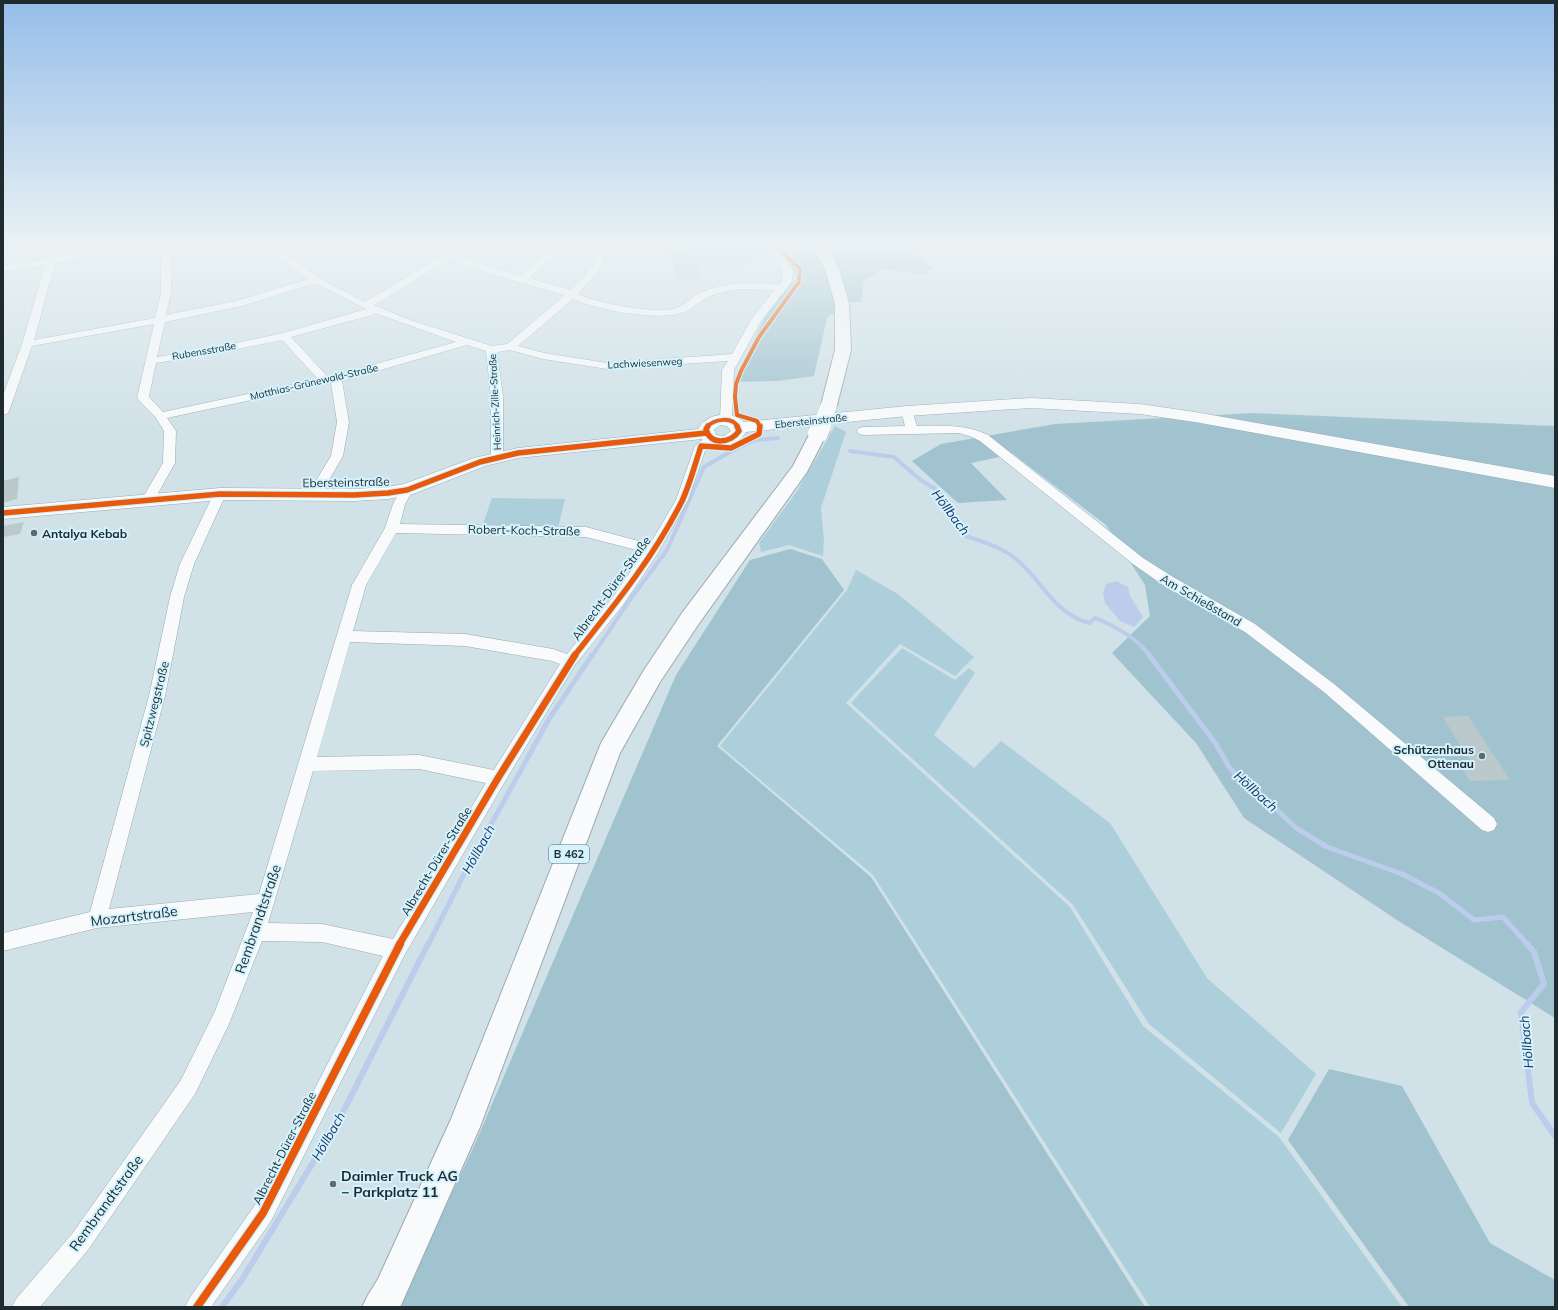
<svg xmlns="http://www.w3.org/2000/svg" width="1558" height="1310" viewBox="0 0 1558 1310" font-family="Mulish,sans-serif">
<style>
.built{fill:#c0dee9}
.green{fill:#adcfdb}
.forest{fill:#a0c3cf}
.water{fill:#bbcdea}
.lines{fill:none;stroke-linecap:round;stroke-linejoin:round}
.stream-far2{stroke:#bbcdea;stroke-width:4}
.stream-far1{stroke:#bbcdea;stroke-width:5}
.stream{stroke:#bbcdea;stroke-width:6}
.building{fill:#bbc9cc}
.street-casing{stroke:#9ca9ae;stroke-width:1}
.secondary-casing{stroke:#9ca9ae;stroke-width:1}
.primary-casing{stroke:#9ca9ae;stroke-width:2}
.street{fill:#f8fafb;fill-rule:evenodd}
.secondary{fill:#f8fafb;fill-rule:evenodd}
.primary{fill:#f8fafb;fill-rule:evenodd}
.primary-bridge-far1-casing{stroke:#9ca9ae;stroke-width:16;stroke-linecap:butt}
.primary-bridge-casing{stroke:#9ca9ae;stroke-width:21;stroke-linecap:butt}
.primary-bridge-far1{stroke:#f8fafb;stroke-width:16}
.primary-bridge{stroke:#f8fafb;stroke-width:20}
.cycleway-far3-casing{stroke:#d3f3fe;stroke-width:6}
.cycleway-far2-casing{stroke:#d3f3fe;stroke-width:8}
.cycleway-far1-casing{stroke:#d3f3fe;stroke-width:10}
.cycleway-casing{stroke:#d3f3fe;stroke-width:11}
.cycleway-far3{stroke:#e8590c;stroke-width:4}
.cycleway-far2{stroke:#e8590c;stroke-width:5.5}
.cycleway-far1{stroke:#e8590c;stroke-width:7}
.cycleway{stroke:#e8590c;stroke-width:8}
.poi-dot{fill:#5d6b6f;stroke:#d3f3fe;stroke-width:1.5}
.labels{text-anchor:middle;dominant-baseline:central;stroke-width:4;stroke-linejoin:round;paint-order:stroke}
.far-street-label{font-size:10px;fill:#1f2b2f;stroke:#d3f3fe}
.shield{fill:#d3f3fe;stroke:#55676d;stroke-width:1}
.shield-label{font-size:11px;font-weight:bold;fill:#1f2b2f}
.street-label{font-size:12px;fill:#1f2b2f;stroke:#d3f3fe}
.poi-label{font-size:12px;font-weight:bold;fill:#1f2b2f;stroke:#d3f3fe;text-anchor:start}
.water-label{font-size:13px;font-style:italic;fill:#192d5c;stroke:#d3f3fe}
.near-street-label{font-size:14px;fill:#1f2b2f;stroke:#d3f3fe}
.near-poi-label{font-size:14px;font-weight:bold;fill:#1f2b2f;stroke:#d3f3fe;text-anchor:start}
</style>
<rect width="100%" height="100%" fill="#d0e1e7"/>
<path class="built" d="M 695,246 L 760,246 L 775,260 L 699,270 Z"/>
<path class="green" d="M 696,248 L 699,275 L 693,279 L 679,281 L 668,252 Z
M 835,426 L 846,432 L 821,508 L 824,540 L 823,556 L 789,545 L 761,552 L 759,543 L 797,491 Z
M 492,498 L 565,499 L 558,528 L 482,527 Z
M 856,570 L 898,594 L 974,657 L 955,676 L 900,644 L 846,703 L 1070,907 L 1143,1026 L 1279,1137 L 1402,1307 L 1150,1307 L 873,875 L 720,746 L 847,590 Z
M 902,648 L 955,680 L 969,668 L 975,673 L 934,735 L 974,768 L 1001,741 L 1110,823 L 1207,978 L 1316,1074 L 1281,1133 L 1149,1024 L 1073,905 L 851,703 Z"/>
<path class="forest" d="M 772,246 L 899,246 L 932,267 L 924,274 L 882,269 L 864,281 L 861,302 L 848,302 L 827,318 L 814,376 L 778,381 L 733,382 L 769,309 L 796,278 L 791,265 Z
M 1252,413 L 1555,426 L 1555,1018 L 1397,920 L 1244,818 L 1196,743 L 1112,653 L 1150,616 L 1145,585 L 1106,525 L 1013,454 L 971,463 L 1007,500 L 958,503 L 912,461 L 941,444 L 1055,424 Z
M 790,549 L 822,559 L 844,590 L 717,746 L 871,877 L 1145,1307 L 398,1307 L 474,1146 L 676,675 L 750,560 Z
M 1329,1069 L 1402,1086 L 1490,1243 L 1555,1280 L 1555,1307 L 1409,1307 L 1288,1140 Z"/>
<path class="water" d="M 1116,581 L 1128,587 L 1130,596 L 1143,617 L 1134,627 L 1120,621 L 1105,603 L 1103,593 L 1106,584 Z"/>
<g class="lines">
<path class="stream-far2" d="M 850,451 L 894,457 L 922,481 L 934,488 L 948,505 L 949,512 L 964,527 L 966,536 C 983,542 1002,547 1016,559 C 1043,581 1053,613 1089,623 L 1095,618 C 1115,626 1137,638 1150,656
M 592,656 L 629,601 L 667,550 L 704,467 L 735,449 L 756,440 L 778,438"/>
<path class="stream-far1" d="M 1149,655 L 1216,744 L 1229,767 L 1250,790 L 1272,805 L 1296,828 L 1327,847 L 1402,874 L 1439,893 L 1474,920 L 1503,917 L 1528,945
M 428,945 L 466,870 L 549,719 L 592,655"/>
<path class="stream" d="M 1527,944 L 1534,952 L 1544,984 L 1521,1012 L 1532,1103 L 1555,1136
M 222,1307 L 243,1278 L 340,1118 L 428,944"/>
</g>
<path class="building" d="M 19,477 L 17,499 L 3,503 L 3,481 Z
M 24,522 L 20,534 L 3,537 L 3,526 Z
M 1468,716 L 1485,742 L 1510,780 L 1470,781 L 1459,763 L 1471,763 L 1443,717 Z"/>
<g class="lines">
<g class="street-casing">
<path id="street" d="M 50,246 L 60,246 L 57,257 L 120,246 L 142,246 L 138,249 L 55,263 L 34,340 L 155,318 L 161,292 L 161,246 L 171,246 L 171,292 L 166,315 L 236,301 L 309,279 L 292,268 L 267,246 L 277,246 L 299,264 L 324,281 L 365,302 L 442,256 L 425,246 L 437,246 L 481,264 L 520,276 L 555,246 L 565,246 L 529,278 L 571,290 C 578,282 592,270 595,259 C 596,254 594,250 592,246 L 602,246 C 611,264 589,281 578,294 C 596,303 659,315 677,308 C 685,305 690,298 698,294 C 722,282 752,282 779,285 L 782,281 L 783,270 L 777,261 L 762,246 L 772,246 L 783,257 L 793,270 L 792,281 L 761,321 L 734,370 L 732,420 L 730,423 L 722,423 L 720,420 L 722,370 L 728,361 L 607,369 L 543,359 L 510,350 L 497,352 L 503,397 L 503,457 L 501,460 L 493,460 L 491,457 L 491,397 L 486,351 L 467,345 L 342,381 L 349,422 L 343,456 L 319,497 L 314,498 L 309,497 L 308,494 L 331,456 L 337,422 L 331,383 L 167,418 L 176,431 L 175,463 L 153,502 L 148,503 L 143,502 L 142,499 L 163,463 L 164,431 L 156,418 L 137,398 L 154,324 L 32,346 L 9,411 L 7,414 L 3,415 L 3,395 L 22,344 L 45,265 L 3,272 L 3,266 L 47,259 ZM 450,259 L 490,274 L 565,295 L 507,344 L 492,346 L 407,319 L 374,305 ZM 315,283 L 366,309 L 283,333 L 213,348 L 157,357 L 165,322 L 242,306 ZM 741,289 L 774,290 L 751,320 L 732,354 L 607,363 L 544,353 L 518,346 L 573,299 C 596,310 658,321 682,313 C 690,311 696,304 703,300 C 714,293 728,291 741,289 ZM 375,313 L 456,342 L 328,377 L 291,337 L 369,316 ZM 282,340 L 318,379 L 163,412 L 149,397 L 156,363 L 213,354 Z
M 907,407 L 911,408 L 917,426 C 942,426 965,424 988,435 L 1143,558 L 1173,577 L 1255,624 L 1334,684 L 1494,818 L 1497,824 L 1494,830 L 1488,832 L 1482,830 L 1324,692 L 1245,632 L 1163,585 L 1133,564 L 980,441 L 972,437 L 959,433 L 863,435 L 859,434 L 857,431 L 859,428 L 863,427 L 905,426 L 901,411 L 903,408 Z
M 711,435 L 715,436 L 717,439 L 706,448 L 688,500 L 658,553 L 623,605 L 575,665 L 504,783 L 404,956 L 271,1221 L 211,1307 L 185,1307 L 189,1299 L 255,1205 L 383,956 L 322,942 L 262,941 L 229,1024 L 195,1094 L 88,1250 L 40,1307 L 12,1307 L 16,1299 L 72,1234 L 181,1080 L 215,1011 L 253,912 L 97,928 L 3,951 L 3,933 L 90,912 L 149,696 L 170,597 L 180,564 L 215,491 L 220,490 L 225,491 L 226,494 L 194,564 L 184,597 L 165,696 L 109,909 L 259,894 L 352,585 L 385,528 L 393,504 L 402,487 L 407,486 L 412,487 L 413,490 L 405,504 L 400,524 L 586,527 L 650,544 L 676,500 L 695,446 L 707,436 ZM 396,533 L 586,537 L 644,552 L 613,597 L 567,654 L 553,649 L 465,634 L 353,631 L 366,585 ZM 350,642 L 465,646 L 552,661 L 560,664 L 494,770 L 419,755 L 317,757 ZM 419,769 L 486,783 L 393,939 L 322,924 L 268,923 L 313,771 Z"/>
</g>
<g class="secondary-casing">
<path id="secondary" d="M 1031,398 L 1140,404 L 1195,412 L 1555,476 L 1555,488 L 1195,422 L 1140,414 L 1031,408 L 907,416 L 746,432 C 738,446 714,453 702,439 L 518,458 L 485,466 L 413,494 L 388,499 L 354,501 L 220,500 L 3,519 L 3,507 L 220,488 L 354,489 L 388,487 L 404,484 L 474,458 L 518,448 L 698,429 C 707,413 730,410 744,422 L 907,406 ZM 720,425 L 727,426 L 731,431 L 724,436 L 716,435 L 714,429 Z"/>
</g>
<g class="primary-casing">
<path id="primary" d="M 813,246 L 827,246 L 839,269 L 849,303 L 851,350 L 837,405 L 835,409 L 829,410 L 823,409 L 821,405 L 835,350 L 835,303 L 825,269 Z
M 818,428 L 824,429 L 827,433 L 807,472 L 698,625 L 660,682 L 620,753 L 480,1127 L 402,1303 L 400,1307 L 362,1307 L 368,1295 L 378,1279 L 451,1119 L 601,743 L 644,670 L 682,613 L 793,466 L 812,429 Z"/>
</g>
<use href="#street" class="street"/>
<use href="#secondary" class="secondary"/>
<use href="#primary" class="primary"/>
<g class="primary-bridge-far1-casing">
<path id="primary-bridge-far1" d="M 820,427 L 829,405"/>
</g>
<g class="primary-bridge-casing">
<path id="primary-bridge" d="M 818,433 L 821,426"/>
</g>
<use href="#primary-bridge-far1" class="primary-bridge-far1"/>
<use href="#primary-bridge" class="primary-bridge"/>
<g class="cycleway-far3-casing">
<path id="cycleway-far3" d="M 707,427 C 714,419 732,416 738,427
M 760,427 L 757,421 L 737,415 L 735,397 L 736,384 L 741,371 L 759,337 L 799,282 L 800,269 L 776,246"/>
</g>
<g class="cycleway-far2-casing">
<path id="cycleway-far2" d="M 708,426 L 706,429 C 710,446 731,443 739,431 L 737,426
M 3,513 L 220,494 L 354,495 L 388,493 L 407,490 L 480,462 L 518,453 L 706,433
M 574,656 C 613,607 654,557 682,501 C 690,484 695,464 701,446 L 731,448 L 759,434 L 760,426"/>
</g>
<g class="cycleway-far1-casing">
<path id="cycleway-far1" d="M 399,945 L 498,778 L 575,655"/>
</g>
<g class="cycleway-casing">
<path id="cycleway" d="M 197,1307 L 263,1213 L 400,944"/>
</g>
<use href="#cycleway-far3" class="cycleway-far3"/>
<use href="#cycleway-far2" class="cycleway-far2"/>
<use href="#cycleway-far1" class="cycleway-far1"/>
<use href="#cycleway" class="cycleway"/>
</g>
<linearGradient id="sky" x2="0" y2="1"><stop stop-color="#96bee9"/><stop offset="0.57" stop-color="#eaf2f4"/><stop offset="1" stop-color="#eaf2f4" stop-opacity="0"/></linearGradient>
<rect width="1558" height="430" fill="url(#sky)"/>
<g class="poi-dot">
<circle cx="34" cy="533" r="4"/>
<circle cx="1482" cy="756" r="4"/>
<circle cx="333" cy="1184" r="4"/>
</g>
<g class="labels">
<g class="far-street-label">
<text transform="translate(204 351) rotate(-10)">Rubensstraße</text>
<text transform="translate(645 363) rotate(-3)">Lachwiesenweg</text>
<text transform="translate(314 382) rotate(-13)">Matthias-Grünewald-Straße</text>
<text transform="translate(495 402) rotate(-93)">Heinrich-Zille-Straße</text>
<text transform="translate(811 421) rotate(-6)">Ebersteinstraße</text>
</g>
<rect class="shield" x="549" y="845" width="40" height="18" rx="3"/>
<g class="shield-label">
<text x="569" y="854">B 462</text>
</g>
<g class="street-label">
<text transform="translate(346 482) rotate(-1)">Ebersteinstraße</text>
<text transform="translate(524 530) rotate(1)">Robert-Koch-Straße</text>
<text transform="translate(611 588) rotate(-54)">Albrecht-Dürer-Straße</text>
<text transform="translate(1201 600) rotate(30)">Am Schießstand</text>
<text transform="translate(154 704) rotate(-76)">Spitzwegstraße</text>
<text transform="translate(436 861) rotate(-59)">Albrecht-Dürer-Straße</text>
<text transform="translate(284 1148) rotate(-63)">Albrecht-Dürer-Straße</text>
</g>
<g class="poi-label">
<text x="42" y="533">Antalya Kebab</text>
<text x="1474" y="749" text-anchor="end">Schützenhaus<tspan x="1474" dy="14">Ottenau</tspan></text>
</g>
<g class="water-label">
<text transform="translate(951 512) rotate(53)">Höllbach</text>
<text transform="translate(1256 791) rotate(42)">Höllbach</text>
<text transform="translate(478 849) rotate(-61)">Höllbach</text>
<text transform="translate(1526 1042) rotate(-95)">Höllbach</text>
<text transform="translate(328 1136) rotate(-60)">Höllbach</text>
</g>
<g class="near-street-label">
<text transform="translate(134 916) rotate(-7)">Mozartstraße</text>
<text transform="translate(258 919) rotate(-71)">Rembrandtstraße</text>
<text transform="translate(106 1203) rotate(-54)">Rembrandtstraße</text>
</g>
<g class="near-poi-label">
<text x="341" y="1176">Daimler Truck AG<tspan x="341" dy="16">− Parkplatz 11</tspan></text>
</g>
</g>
<rect width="1558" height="1310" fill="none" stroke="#1f2b2f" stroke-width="8"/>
</svg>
